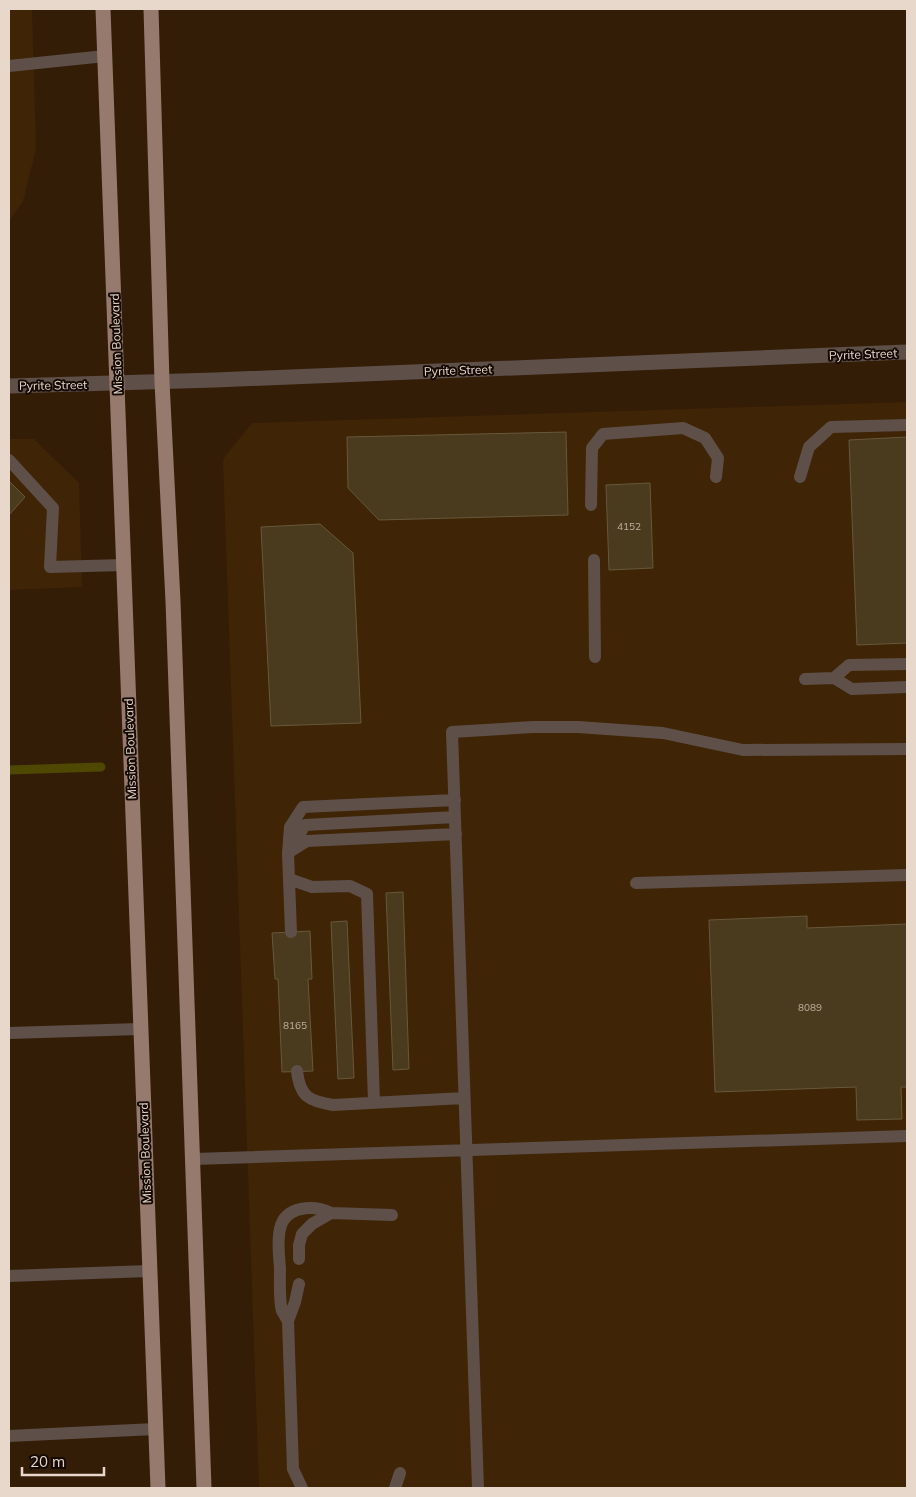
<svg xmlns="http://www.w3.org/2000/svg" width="916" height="1497" viewBox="0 0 916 1497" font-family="Mulish,sans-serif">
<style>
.built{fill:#3f2406}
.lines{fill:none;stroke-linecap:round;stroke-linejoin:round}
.stream{stroke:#4f4802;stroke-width:9}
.building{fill:#4a3b1e;stroke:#68583b}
.service{stroke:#5e4f49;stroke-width:12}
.tertiary{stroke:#5e4f49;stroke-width:15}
.primary{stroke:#977a6e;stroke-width:15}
.labels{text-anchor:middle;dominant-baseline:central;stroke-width:4;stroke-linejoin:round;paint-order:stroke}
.number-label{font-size:10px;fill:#c0b1a0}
.street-label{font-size:12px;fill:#e7d8cb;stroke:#140a03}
</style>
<rect width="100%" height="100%" fill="#341d07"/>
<path class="built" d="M 9,9 L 32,9 L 36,149 L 23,201 L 9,221 Z
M 907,402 L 907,1488 L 259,1488 L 223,459 L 252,423 Z
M 9,439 L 34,439 L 79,483 L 82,587 L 9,590 Z"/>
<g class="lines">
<path class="stream" d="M 9,770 L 101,767"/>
</g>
<path class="building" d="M 566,432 L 568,515 L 379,520 L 348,488 L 347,437 Z
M 907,437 L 907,643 L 857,645 L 849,440 Z
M 9,481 L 25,497 L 9,515 Z
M 650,483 L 653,568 L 609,570 L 606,485 Z
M 320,524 L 353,553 L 361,723 L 271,726 L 261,527 Z
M 403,892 L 409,1069 L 393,1070 L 386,893 Z
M 807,916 L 807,928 L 907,924 L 907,1087 L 901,1087 L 902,1119 L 857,1120 L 856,1087 L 715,1092 L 709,920 Z
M 347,921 L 354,1078 L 338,1079 L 331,922 Z
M 310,931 L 312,979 L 308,979 L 313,1071 L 282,1072 L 278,979 L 275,979 L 272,933 Z"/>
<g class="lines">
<path class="service" d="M 9,66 L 105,56
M 9,460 L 53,508 L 50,567 L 124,565
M 800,477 L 809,447 L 831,427 L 907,425
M 591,505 L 592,448 L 603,434 L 683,428 L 705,438 L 718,458 L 716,477
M 594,560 L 595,657
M 834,678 L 852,689 L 907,687
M 805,679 L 834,678 L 849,665 L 907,664
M 290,850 L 305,825 L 455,817
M 291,851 L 307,841 L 456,834
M 289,879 L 312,887 L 350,886 L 367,894 L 374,1102
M 636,883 L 907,875
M 291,932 L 288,853 L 290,827 L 303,807 L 455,800
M 9,1033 L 140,1029
M 297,1071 C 300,1097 309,1101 333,1105 L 464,1098
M 194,1159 L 907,1136
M 299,1259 L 299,1245 L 302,1234 L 312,1224 L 331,1213 L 392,1215
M 9,1276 L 149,1271
M 299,1284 L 295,1302 L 288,1321 L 293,1469 L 302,1488
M 288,1321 C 286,1318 284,1314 282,1311 C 279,1301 280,1280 280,1268 C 279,1256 277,1241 280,1229 C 285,1205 314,1205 331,1213
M 9,1436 L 155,1429
M 395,1488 L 400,1473
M 478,1488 L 452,732 L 533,727 L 578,727 L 663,733 L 743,750 L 907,749"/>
<path class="tertiary" d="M 9,386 L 215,380 L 907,352"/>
<path class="primary" d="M 103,9 L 158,1488
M 151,9 L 162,382 L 173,601 L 204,1488"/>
</g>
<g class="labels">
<g class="number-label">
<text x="629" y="526">4152</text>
<text x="810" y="1007">8089</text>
<text x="295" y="1025">8165</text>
</g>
<g class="street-label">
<text transform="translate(116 344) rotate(-92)">Mission Boulevard</text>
<text transform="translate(863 354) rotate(-2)">Pyrite Street</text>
<text transform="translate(458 370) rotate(-2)">Pyrite Street</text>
<text transform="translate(53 385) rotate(-1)">Pyrite Street</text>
<text transform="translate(130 749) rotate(-92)">Mission Boulevard</text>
<text transform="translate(145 1153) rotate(-92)">Mission Boulevard</text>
</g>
</g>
<rect width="916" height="1497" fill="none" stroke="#e7d8cb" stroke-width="20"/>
<path d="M22 1467v8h82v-8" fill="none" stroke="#e7d8cb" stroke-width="2.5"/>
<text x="30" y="1467" font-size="15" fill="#e7d8cb" stroke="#140a03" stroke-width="4" paint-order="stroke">20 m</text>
</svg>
